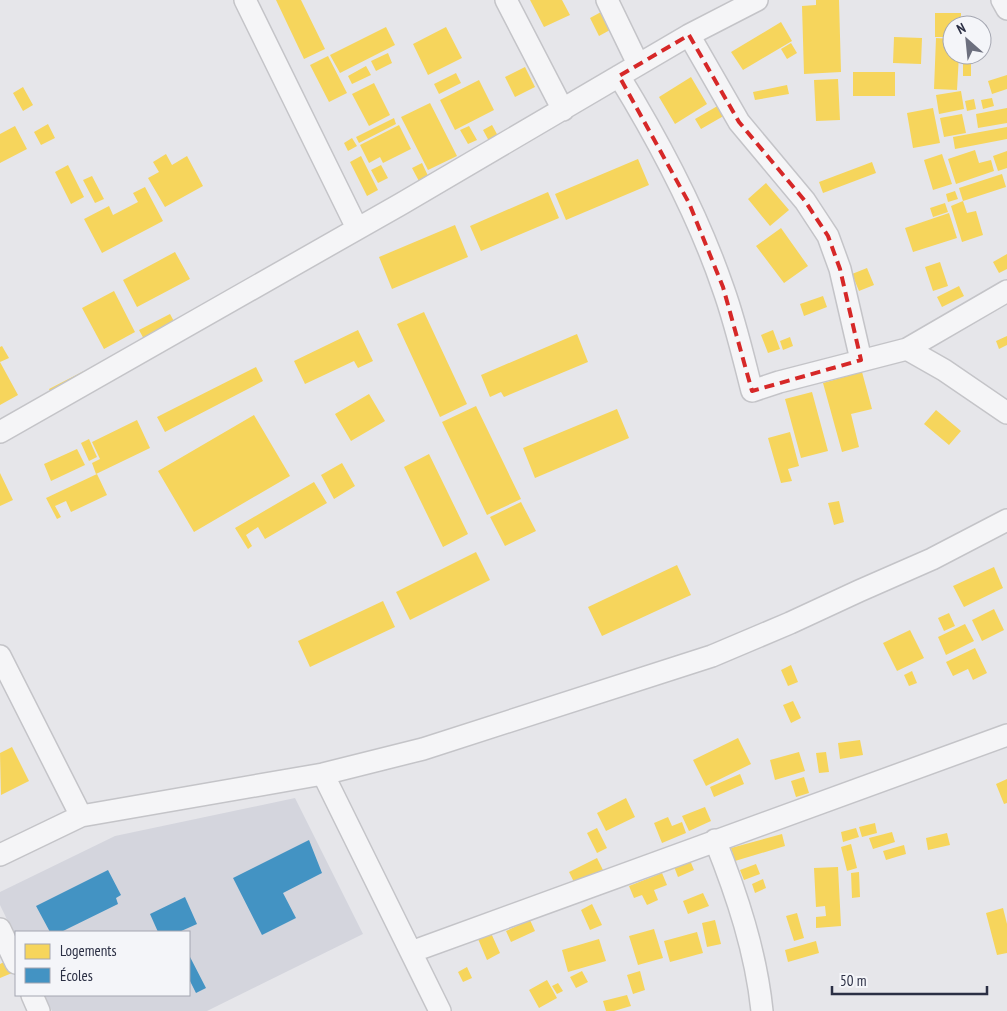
<svg xmlns="http://www.w3.org/2000/svg" width="1007" height="1011" viewBox="0 0 1007 1011" font-family="'PT Sans Narrow',sans-serif">
<style>
.built{fill:#d4d5dd}
.homes{fill:#f6d55c}
.schools{fill:#4393c3}
.lines{fill:none;stroke-linecap:round;stroke-linejoin:round}
.street-casing{stroke:#c4c4c8;stroke-width:24}
.street{stroke:#f5f5f7;stroke-width:21}
.marked{fill:none;stroke:#d62828;stroke-width:4;stroke-dasharray:10 6;stroke-linejoin:round}
</style>
<rect width="100%" height="100%" fill="#e6e6ea"/>
<path class="built" d="M 295,798 L 363,934 L 207,1011 L 52,1011 L 44,995 L 189,995 L 189,932 L 16,932 L 16,938 L 0,905 L 0,892 L 115,836 Z"/>
<path class="homes" d="M 276,0 L 301,0 L 325,49 L 304,59 Z
M 530,0 L 562,0 L 570,15 L 544,27 Z
M 816,0 L 839,0 L 841,72 L 804,74 L 802,6 L 816,5 Z
M 601,12 L 610,30 L 599,36 L 590,18 Z
M 935,13 L 961,13 L 961,25 L 952,25 L 952,37 L 935,37 Z
M 781,22 L 792,41 L 743,70 L 731,52 Z
M 386,27 L 395,45 L 340,73 L 330,55 Z
M 446,27 L 462,58 L 428,75 L 413,44 Z
M 894,37 L 922,38 L 921,64 L 893,63 Z
M 936,38 L 952,39 L 952,55 L 959,55 L 957,90 L 934,89 Z
M 791,43 L 797,53 L 787,59 L 781,49 Z
M 388,53 L 392,63 L 376,71 L 371,61 Z
M 328,56 L 347,93 L 329,102 L 310,65 Z
M 963,64 L 971,64 L 971,76 L 963,76 Z
M 366,66 L 371,75 L 352,84 L 348,76 Z
M 525,67 L 535,87 L 515,97 L 505,77 Z
M 853,72 L 895,72 L 895,96 L 853,96 Z
M 456,73 L 461,83 L 439,94 L 434,84 Z
M 1007,75 L 1007,89 L 992,94 L 988,81 Z
M 691,77 L 707,104 L 675,124 L 659,97 Z
M 838,79 L 840,120 L 816,121 L 814,80 Z
M 479,80 L 494,110 L 455,130 L 440,100 Z
M 374,83 L 390,115 L 369,126 L 352,94 Z
M 787,85 L 789,94 L 755,100 L 753,92 Z
M 23,87 L 33,105 L 23,111 L 13,93 Z
M 961,91 L 964,109 L 939,114 L 936,95 Z
M 992,98 L 994,106 L 983,109 L 981,100 Z
M 974,99 L 976,109 L 967,111 L 965,101 Z
M 430,103 L 457,156 L 428,170 L 401,117 Z
M 721,104 L 727,114 L 701,129 L 695,119 Z
M 933,108 L 940,143 L 913,148 L 907,113 Z
M 1007,108 L 1007,123 L 978,128 L 976,114 Z
M 962,114 L 966,133 L 944,137 L 940,118 Z
M 394,118 L 396,124 L 359,143 L 356,137 Z
M 48,124 L 55,138 L 41,145 L 34,132 Z
M 399,125 L 411,149 L 383,163 L 380,157 L 369,163 L 360,145 Z
M 492,125 L 498,136 L 489,141 L 483,130 Z
M 15,126 L 27,149 L 0,163 L 0,134 Z
M 469,126 L 477,140 L 468,144 L 460,130 Z
M 1007,127 L 1007,139 L 955,149 L 953,137 Z
M 352,138 L 357,146 L 348,151 L 344,143 Z
M 975,150 L 979,163 L 991,160 L 994,171 L 956,184 L 948,159 Z
M 1007,151 L 1007,168 L 998,171 L 993,156 Z
M 166,154 L 172,165 L 187,156 L 203,186 L 165,207 L 148,178 L 159,172 L 153,162 Z
M 942,154 L 952,184 L 933,190 L 924,160 Z
M 361,156 L 378,190 L 367,196 L 350,162 Z
M 638,159 L 649,185 L 566,220 L 555,194 Z
M 872,162 L 876,173 L 823,193 L 819,182 Z
M 422,163 L 429,178 L 420,183 L 412,168 Z
M 68,165 L 84,197 L 71,204 L 55,172 Z
M 381,165 L 388,178 L 378,183 L 371,170 Z
M 1002,174 L 1006,187 L 963,201 L 959,188 Z
M 92,176 L 104,199 L 95,203 L 83,180 Z
M 766,183 L 789,210 L 770,226 L 748,199 Z
M 145,187 L 163,221 L 102,253 L 84,219 L 109,206 L 113,215 L 138,202 L 133,193 Z
M 955,191 L 958,199 L 948,202 L 946,194 Z
M 548,192 L 559,218 L 481,251 L 470,226 Z
M 963,201 L 967,213 L 976,211 L 983,235 L 962,242 L 951,206 Z
M 945,203 L 948,212 L 933,217 L 930,208 Z
M 949,213 L 957,238 L 913,252 L 905,228 Z
M 455,225 L 468,257 L 392,289 L 379,257 Z
M 781,228 L 808,266 L 784,283 L 756,246 Z
M 175,252 L 190,279 L 137,307 L 123,280 Z
M 1007,254 L 1007,269 L 999,273 L 993,262 Z
M 940,262 L 948,286 L 933,291 L 925,267 Z
M 867,268 L 874,285 L 859,291 L 852,274 Z
M 959,286 L 964,296 L 942,307 L 937,297 Z
M 114,291 L 135,332 L 104,349 L 82,308 Z
M 823,296 L 827,307 L 804,316 L 800,304 Z
M 424,312 L 467,404 L 440,417 L 397,324 Z
M 170,314 L 176,325 L 145,341 L 139,330 Z
M 358,330 L 373,361 L 358,368 L 354,361 L 305,384 L 294,361 Z
M 773,330 L 780,349 L 768,353 L 761,335 Z
M 577,334 L 588,362 L 504,397 L 501,392 L 490,397 L 481,375 Z
M 1007,336 L 1007,345 L 999,349 L 996,341 Z
M 790,337 L 793,346 L 783,350 L 780,341 Z
M 2,346 L 9,358 L 0,362 L 18,395 L 0,405 L 0,347 Z
M 256,367 L 263,381 L 165,432 L 157,417 Z
M 84,371 L 88,378 L 53,397 L 49,389 Z
M 862,372 L 872,409 L 851,414 L 859,447 L 842,452 L 823,383 Z
M 812,392 L 828,451 L 801,458 L 785,399 Z
M 369,394 L 385,421 L 351,441 L 335,414 Z
M 476,406 L 521,499 L 487,515 L 442,422 Z
M 617,409 L 629,438 L 535,478 L 523,448 Z
M 936,410 L 961,431 L 949,445 L 924,424 Z
M 254,415 L 290,476 L 194,532 L 158,471 Z
M 137,420 L 150,448 L 96,474 L 92,463 L 100,459 L 92,442 Z
M 790,432 L 799,466 L 788,469 L 792,481 L 781,483 L 768,438 Z
M 89,439 L 97,457 L 89,461 L 81,443 Z
M 77,449 L 85,465 L 51,481 L 44,464 Z
M 429,454 L 468,534 L 443,547 L 404,467 Z
M 342,463 L 355,486 L 334,499 L 321,475 Z
M 0,473 L 13,500 L 0,506 Z
M 97,474 L 107,495 L 71,512 L 66,501 L 55,506 L 61,517 L 57,519 L 46,498 Z
M 314,482 L 327,503 L 265,539 L 258,527 L 246,535 L 252,546 L 248,549 L 235,528 Z
M 839,501 L 844,522 L 834,525 L 828,503 Z
M 521,502 L 536,531 L 505,546 L 490,517 Z
M 476,552 L 490,580 L 410,620 L 396,592 Z
M 677,565 L 691,595 L 602,636 L 588,607 Z
M 994,567 L 1003,588 L 964,607 L 953,586 Z
M 383,601 L 395,627 L 310,667 L 298,641 Z
M 994,609 L 1004,630 L 982,641 L 972,620 Z
M 949,613 L 955,626 L 944,631 L 938,618 Z
M 965,624 L 974,641 L 946,655 L 938,637 Z
M 910,630 L 924,658 L 897,671 L 883,643 Z
M 975,648 L 987,673 L 973,680 L 968,669 L 953,676 L 946,662 Z
M 791,665 L 798,682 L 788,686 L 781,670 Z
M 912,671 L 917,683 L 909,686 L 904,675 Z
M 793,701 L 801,718 L 791,723 L 783,705 Z
M 738,738 L 751,764 L 706,786 L 693,760 Z
M 860,740 L 863,755 L 840,759 L 838,743 Z
M 12,747 L 29,781 L 1,795 L 0,753 Z
M 799,752 L 805,771 L 775,780 L 770,760 Z
M 826,752 L 829,772 L 819,773 L 816,753 Z
M 740,774 L 744,784 L 714,797 L 710,787 Z
M 804,777 L 809,793 L 796,797 L 791,781 Z
M 1007,779 L 1007,803 L 1004,804 L 996,784 Z
M 626,798 L 635,817 L 606,831 L 597,813 Z
M 705,807 L 711,821 L 689,831 L 682,816 Z
M 668,817 L 672,826 L 682,822 L 686,833 L 662,843 L 654,823 Z
M 875,823 L 877,833 L 862,837 L 859,827 Z
M 597,828 L 607,848 L 597,853 L 587,833 Z
M 856,828 L 859,837 L 843,842 L 841,832 Z
M 892,832 L 895,842 L 873,849 L 869,838 Z
M 947,833 L 950,845 L 928,850 L 926,838 Z
M 782,834 L 785,846 L 735,861 L 731,848 Z
M 851,844 L 857,868 L 847,871 L 841,847 Z
M 904,845 L 906,854 L 886,860 L 883,851 Z
M 597,858 L 603,870 L 575,884 L 569,872 Z
M 689,858 L 694,870 L 678,877 L 673,864 Z
M 756,864 L 760,874 L 744,880 L 740,870 Z
M 838,867 L 841,926 L 816,928 L 816,917 L 826,916 L 825,906 L 816,907 L 814,868 Z
M 859,872 L 860,897 L 852,898 L 851,873 Z
M 662,873 L 667,885 L 654,890 L 658,900 L 647,905 L 642,895 L 634,898 L 629,886 Z
M 763,879 L 766,888 L 755,893 L 752,884 Z
M 703,893 L 709,906 L 688,914 L 683,901 Z
M 592,904 L 602,925 L 590,930 L 581,910 Z
M 1003,908 L 1007,924 L 1007,953 L 997,955 L 986,913 Z
M 797,913 L 804,938 L 794,941 L 786,916 Z
M 530,920 L 535,931 L 511,942 L 506,931 Z
M 715,920 L 721,944 L 707,947 L 702,923 Z
M 654,929 L 663,958 L 638,965 L 629,936 Z
M 697,932 L 703,953 L 670,962 L 664,941 Z
M 491,933 L 500,953 L 487,960 L 478,939 Z
M 599,939 L 606,961 L 568,972 L 562,950 Z
M 816,941 L 819,953 L 788,962 L 785,950 Z
M 6,961 L 12,973 L 0,978 L 0,964 Z
M 467,967 L 472,978 L 463,982 L 458,972 Z
M 582,971 L 588,982 L 576,988 L 570,977 Z
M 640,971 L 645,990 L 633,994 L 627,975 Z
M 547,980 L 557,998 L 539,1008 L 529,990 Z
M 558,983 L 563,991 L 557,994 L 552,986 Z
M 627,995 L 631,1006 L 614,1011 L 606,1011 L 603,1001 Z"/>
<path class="schools" d="M 309,840 L 322,873 L 283,893 L 296,918 L 262,935 L 233,878 Z
M 108,870 L 121,895 L 116,898 L 118,904 L 61,932 L 50,932 L 36,906 Z
M 185,897 L 197,924 L 179,932 L 158,932 L 150,914 Z
M 189,955 L 206,988 L 196,993 L 189,979 Z"/>
<g class="lines">
<g class="street-casing">
<path id="street" d="M 245,0 L 357,228
M 506,0 L 563,110
M 607,0 L 638,64
M 1002,0 L 1007,9
M 689,35 L 739,122 L 805,201 L 828,236 L 840,269 L 861,360
M 619,76 C 660,143 697,212 723,288 C 735,321 743,356 752,391 L 779,382 L 907,349 L 1007,291
M 907,349 L 944,370 L 1007,413
M 0,432 L 401,204 L 689,35 L 757,0
M 0,656 L 81,816
M 323,774 L 440,1011
M 715,840 C 737,895 756,952 762,1011
M 0,855 L 81,816 L 323,774 L 423,749 L 712,656 L 790,623 L 859,591 L 932,559 L 1007,520
M 0,929 L 16,963
M 411,952 L 1007,735
M 32,995 L 39,1011"/>
</g>
<use href="#street" class="street"/>
</g>
<path class="marked" d="M 689,35 L 739,122 L 805,201 L 828,236 L 840,269 L 861,360 L 752,391 L 723,287 L 689,203 L 619,76 Z"/>
<rect x="15" y="931" width="175" height="65" fill="#f4f5f9" stroke="#a4a6b1"/>
<rect x="25" y="944" width="25" height="15" fill="#f6d55c" stroke="#a4a6b1"/>
<text x="60" y="956" font-size="15" fill="#2b2f44">Logements</text>
<rect x="25" y="968" width="25" height="15" fill="#4393c3" stroke="#a4a6b1"/>
<text x="60" y="981" font-size="15" fill="#2b2f44">Écoles</text>
<g transform="translate(967 40) rotate(333)"><circle r="24" fill="#f4f5f9" stroke="#a4a6b1"/>
<path d="M0-4L9 19L0 12L-9 19Z" fill="#6c6f7e"/>
<text y="-8" font-size="14" font-weight="bold" text-anchor="middle" fill="#2b2f44">N</text>
</g>
<path d="M832 986v8h155v-8" fill="none" stroke="#2b2f44" stroke-width="2.5"/>
<text x="840" y="986" font-size="15" fill="#2b2f44" stroke="#f4f5f9" stroke-width="4" paint-order="stroke">50 m</text>
</svg>
